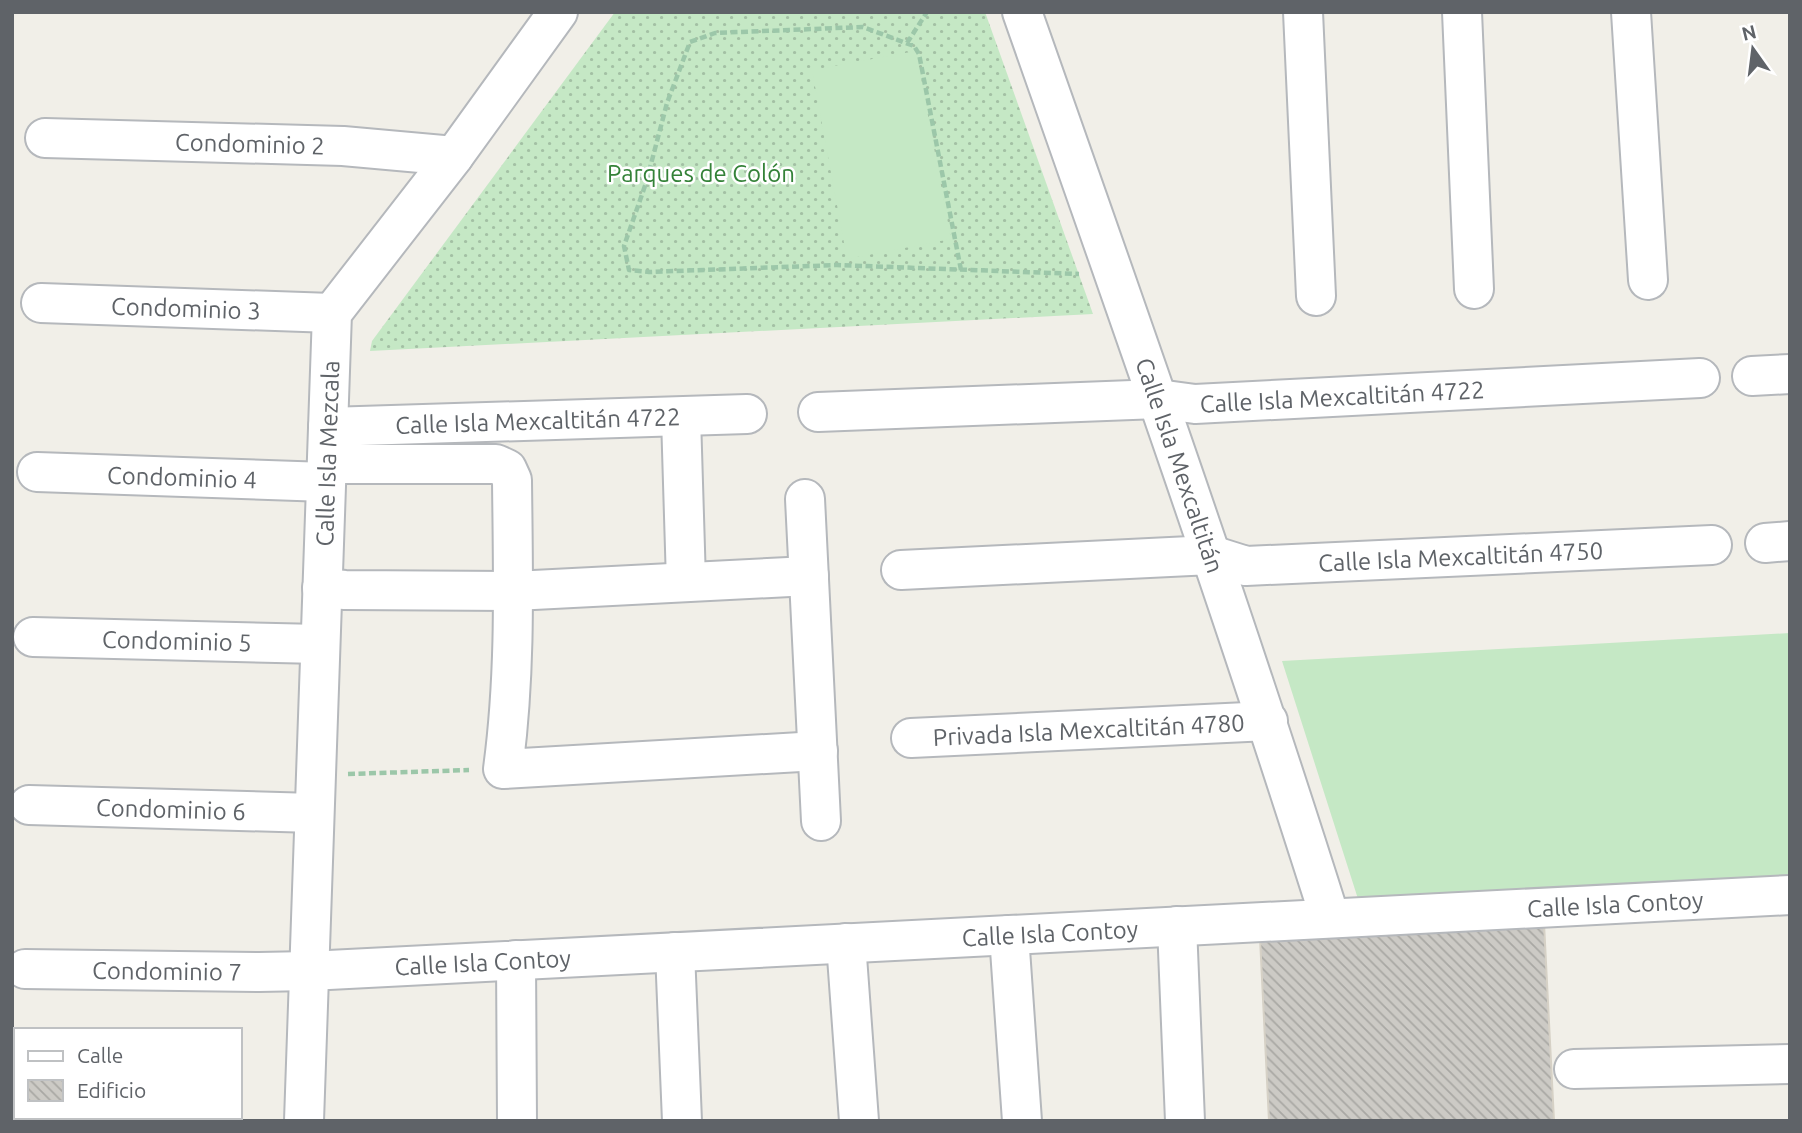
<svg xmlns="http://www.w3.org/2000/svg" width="1802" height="1133" viewBox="0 0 1802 1133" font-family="Ubuntu,sans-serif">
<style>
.grass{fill:url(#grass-dots)}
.pitch{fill:#c5e8c5}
.building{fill:url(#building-back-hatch);stroke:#d6d1c6;stroke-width:2}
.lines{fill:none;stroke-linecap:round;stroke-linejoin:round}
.minor-casing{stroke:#b5b8bc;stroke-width:42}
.path{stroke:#9cc7a9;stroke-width:4.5;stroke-dasharray:7 3.5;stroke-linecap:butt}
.minor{stroke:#fff;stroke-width:38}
.labels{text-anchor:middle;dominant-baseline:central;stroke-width:5;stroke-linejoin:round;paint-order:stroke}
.street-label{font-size:24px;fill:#5f6368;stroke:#fff}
.park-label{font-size:24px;fill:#348238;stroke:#fff}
</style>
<defs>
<pattern id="grass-dots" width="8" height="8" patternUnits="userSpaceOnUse" patternTransform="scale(1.75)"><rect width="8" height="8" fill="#c5e8c5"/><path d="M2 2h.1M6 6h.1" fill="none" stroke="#a3c0a4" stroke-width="1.8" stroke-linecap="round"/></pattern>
<pattern id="building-back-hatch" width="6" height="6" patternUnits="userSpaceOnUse" patternTransform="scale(1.75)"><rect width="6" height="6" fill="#cccac5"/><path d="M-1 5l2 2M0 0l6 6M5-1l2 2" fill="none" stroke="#a9a8a4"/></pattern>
</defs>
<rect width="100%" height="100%" fill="#f1efe8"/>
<path class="grass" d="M 615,12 L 985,12 L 1093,314 L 370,351 L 372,341 Z"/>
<path class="pitch" d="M 916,51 L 951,239 L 847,259 L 812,70 Z
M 1790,633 L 1790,879 L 1359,902 L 1282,661 Z"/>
<path class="building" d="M 1544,923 L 1554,1121 L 1269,1121 L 1260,938 Z"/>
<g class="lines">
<g class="minor-casing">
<g id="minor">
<path id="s1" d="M 1022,12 C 1128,313 1234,614 1330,918"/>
<path d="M 1303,12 L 1316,296"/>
<path d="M 1462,12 L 1474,289"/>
<path d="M 1631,12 L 1648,280"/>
<path id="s2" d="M 45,138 L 343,146 L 454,156"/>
<path id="s3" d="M 41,303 L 332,313"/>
<path d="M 1752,376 L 1790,374"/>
<path id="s4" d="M 818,412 L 1158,399 L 1195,404 L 1700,378"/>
<path d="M 681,417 L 686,582"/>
<path id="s5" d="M 328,427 L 747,414"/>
<path d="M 327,464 L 496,464 L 507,469 L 512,480 C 513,577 516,673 503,769 L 818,751"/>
<path id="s6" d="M 37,472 L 326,482"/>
<path d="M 805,499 L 821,821"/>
<path d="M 1765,543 L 1790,541"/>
<path id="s7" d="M 901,570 L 1211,555 L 1246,566 L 1712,545"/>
<path d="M 322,588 L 345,590 L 514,591 L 809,576"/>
<path id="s8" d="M 33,637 L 320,644"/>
<path id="s9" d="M 911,738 L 1268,721"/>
<path id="s10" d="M 29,805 L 314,813"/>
<path d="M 1177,926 L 1185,1121"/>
<path d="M 1009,935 L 1022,1121"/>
<path d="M 846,943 L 859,1121"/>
<path d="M 675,952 L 682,1121"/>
<path d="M 516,960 L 517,1121"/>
<path id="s11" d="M 25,969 L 259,972 L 309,971 L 1790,895"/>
<path d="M 1574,1069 L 1790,1064"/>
<path id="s12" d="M 304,1121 L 332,313 L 454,156 L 558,12"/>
</g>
</g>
<path class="path" d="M 907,43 L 927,12
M 961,270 L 919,54 L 914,46 L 863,27 L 715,33 L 690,42 L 667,103 L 646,183 L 624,246 L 629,270 L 649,272 L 837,265 L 1079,274
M 348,774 L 469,770"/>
<use href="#minor" class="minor"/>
</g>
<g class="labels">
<g class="street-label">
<text stroke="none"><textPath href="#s2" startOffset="205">Condominio 2</textPath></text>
<text stroke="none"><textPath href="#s3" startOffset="145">Condominio 3</textPath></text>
<text stroke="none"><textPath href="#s4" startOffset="525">Calle Isla Mexcaltitán 4722</textPath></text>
<text stroke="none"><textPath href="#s5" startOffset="210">Calle Isla Mexcaltitán 4722</textPath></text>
<text stroke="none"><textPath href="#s12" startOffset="668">Calle Isla Mezcala</textPath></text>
<text stroke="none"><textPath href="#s1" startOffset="480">Calle Isla Mexcaltitán</textPath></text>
<text stroke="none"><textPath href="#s6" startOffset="145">Condominio 4</textPath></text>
<text stroke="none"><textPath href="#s7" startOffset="562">Calle Isla Mexcaltitán 4750</textPath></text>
<text stroke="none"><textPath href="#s8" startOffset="144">Condominio 5</textPath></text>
<text stroke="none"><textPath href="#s9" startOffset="178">Privada Isla Mexcaltitán 4780</textPath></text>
<text stroke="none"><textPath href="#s10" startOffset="142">Condominio 6</textPath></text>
<text stroke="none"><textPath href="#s11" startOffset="1592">Calle Isla Contoy</textPath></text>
<text stroke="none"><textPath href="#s11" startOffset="1026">Calle Isla Contoy</textPath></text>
<text stroke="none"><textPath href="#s11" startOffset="458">Calle Isla Contoy</textPath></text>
<text stroke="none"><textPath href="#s11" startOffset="142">Condominio 7</textPath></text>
</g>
<g class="park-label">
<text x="701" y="173">Parques de Colón</text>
</g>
</g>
<rect width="1802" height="1133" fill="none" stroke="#5f6368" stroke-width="28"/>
<rect x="14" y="1028" width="228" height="91" fill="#ffffff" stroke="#bfc1c3" stroke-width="2"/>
<rect x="28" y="1051" width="35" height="10" fill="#ffffff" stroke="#bfc1c3" stroke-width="2"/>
<text x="77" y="1063" font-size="21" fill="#5f6368">Calle</text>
<rect x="28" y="1080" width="35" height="21" fill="url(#building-back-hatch)" stroke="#bfc1c3" stroke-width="2"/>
<text x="77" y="1098" font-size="21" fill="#5f6368">Edificio</text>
<g transform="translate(1753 49) rotate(346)" stroke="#ffffff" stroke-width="5" paint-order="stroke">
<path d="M0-5L12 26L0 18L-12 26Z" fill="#5f6368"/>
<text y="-10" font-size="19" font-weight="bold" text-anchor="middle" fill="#5f6368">N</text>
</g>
</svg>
